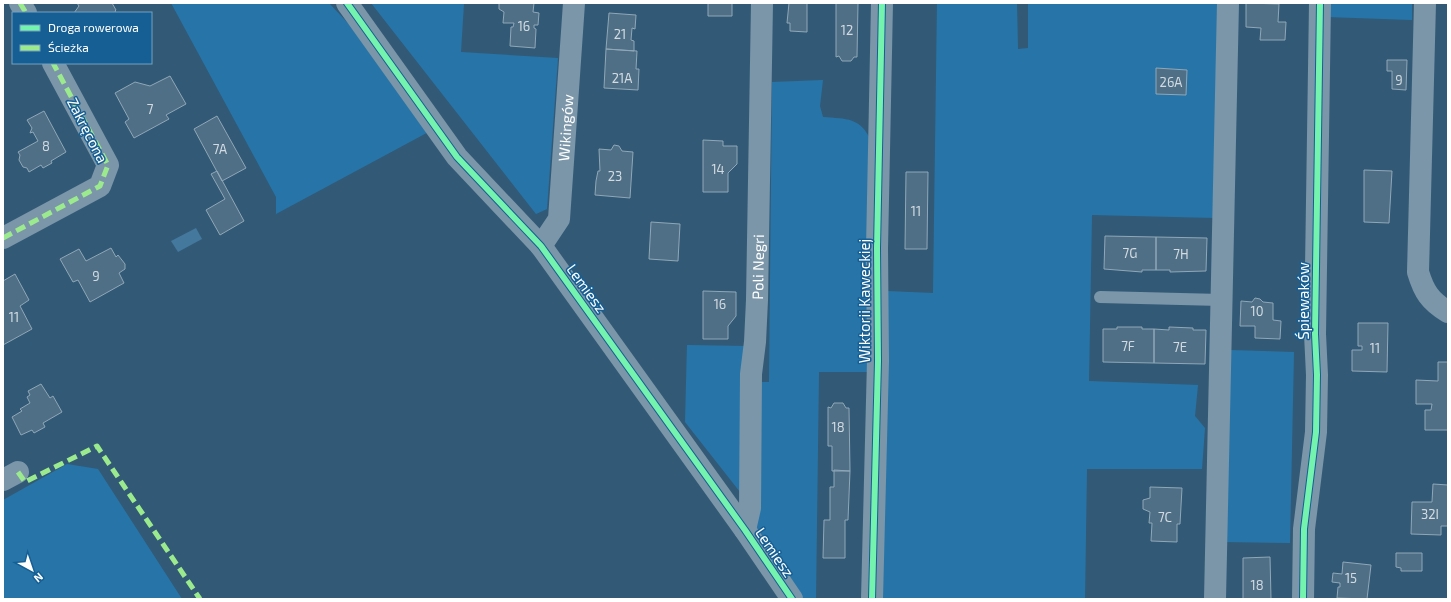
<svg xmlns="http://www.w3.org/2000/svg" width="1451" height="602" viewBox="0 0 1451 602" font-family="'Exo 2',sans-serif">
<style>
.green{fill:#2775a8}
.water{fill:#44789c}
.building{fill:#4f6f86;stroke:#90a7b7}
.lines{fill:none;stroke-linecap:round;stroke-linejoin:round}
.lane{stroke:#7b96a9;stroke-width:12}
.street{stroke:#7b96a9;stroke-width:22}
.quiet{stroke:#9bea8d;stroke-width:5;stroke-dasharray:10 5;stroke-linecap:butt}
.cycleway-casing{stroke:#155f94;stroke-width:8}
.cycleway{stroke:#73f3ae;stroke-width:6}
.labels{text-anchor:middle;dominant-baseline:central;stroke-width:3;stroke-linejoin:round;paint-order:stroke}
.number-label{font-size:13px;fill:#d3dbe1}
.street-label{font-size:15px;fill:#fff;stroke:#155f94}
</style>
<rect width="100%" height="100%" fill="#325a77"/>
<path class="green" d="M 171,3 L 329,3 L 361,37 L 434,129 L 276,214 L 276,197 Z
M 371,3 L 464,3 L 461,52 L 558,58 L 547,209 L 536,214 Z
M 937,3 L 1017,3 L 1018,49 L 1028,48 L 1028,3 L 1221,3 L 1216,218 L 1092,215 L 1089,381 L 1198,385 L 1195,416 L 1205,428 L 1202,469 L 1087,469 L 1085,599 L 879,599 L 887,291 L 933,293 Z
M 1328,3 L 1412,3 L 1412,20 L 1327,17 Z
M 823,80 L 820,106 L 823,117 C 846,119 861,117 871,141 L 870,372 L 819,372 L 816,599 L 799,599 L 754,532 L 756,388 L 762,382 L 769,382 L 772,82 Z
M 687,345 L 748,346 L 740,492 L 685,422 Z
M 1229,350 L 1294,352 L 1290,543 L 1224,542 Z
M 67,464 L 98,469 L 182,599 L 3,599 L 3,500 Z"/>
<path class="water" d="M 196,228 L 202,239 L 178,252 L 171,241 Z"/>
<path class="building" d="M 77,3 L 112,3 L 116,10 L 115,11 L 116,13 L 74,13 L 79,6 Z
M 499,3 L 534,3 L 533,12 L 539,13 L 538,25 L 534,25 L 534,28 L 536,29 L 535,48 L 510,46 L 511,27 L 513,27 L 514,23 L 503,23 L 504,12 L 499,9 Z
M 708,3 L 732,3 L 732,16 L 708,16 Z
M 789,3 L 807,3 L 807,32 L 790,31 L 790,23 L 787,23 Z
M 836,3 L 858,3 L 857,57 L 854,57 L 851,61 L 842,61 L 839,56 L 836,57 Z
M 1246,3 L 1279,4 L 1278,22 L 1286,22 L 1285,40 L 1260,40 L 1261,28 L 1246,27 Z
M 609,13 L 636,15 L 635,29 L 632,28 L 631,40 L 634,41 L 634,51 L 606,49 Z
M 606,49 L 637,51 L 636,69 L 639,69 L 638,90 L 604,88 Z
M 1387,60 L 1407,60 L 1406,90 L 1392,89 L 1392,71 L 1387,71 Z
M 1156,68 L 1187,70 L 1186,95 L 1156,94 Z
M 170,76 L 186,104 L 166,115 L 169,119 L 134,138 L 125,122 L 129,119 L 115,93 L 135,82 L 150,86 Z
M 44,111 L 66,152 L 51,161 L 52,163 L 43,168 L 41,165 L 29,172 L 27,168 L 23,167 L 19,160 L 20,155 L 18,152 L 38,141 L 33,132 L 30,133 L 32,128 L 27,120 Z
M 217,116 L 246,168 L 222,181 L 194,129 Z
M 703,140 L 723,141 L 723,146 L 737,146 L 737,164 L 728,173 L 728,192 L 703,192 Z
M 614,145 L 619,146 L 622,151 L 633,152 L 630,198 L 595,195 L 596,181 L 598,171 L 600,171 L 599,149 L 611,150 Z
M 1364,170 L 1392,171 L 1389,223 L 1364,222 Z
M 217,171 L 244,221 L 220,235 L 206,210 L 225,199 L 211,174 Z
M 906,172 L 928,172 L 927,249 L 905,249 Z
M 651,222 L 680,224 L 678,261 L 649,259 Z
M 1105,236 L 1156,237 L 1156,270 L 1142,270 L 1142,272 L 1104,269 Z
M 1156,237 L 1207,238 L 1206,271 L 1170,272 L 1170,270 L 1156,270 Z
M 111,248 L 116,257 L 118,255 L 125,264 L 125,269 L 119,273 L 124,283 L 90,302 L 78,280 L 73,282 L 60,259 L 79,249 L 86,261 Z
M 15,274 L 29,300 L 20,306 L 32,329 L 3,345 L 3,281 Z
M 703,291 L 736,292 L 736,316 L 728,326 L 728,339 L 703,339 Z
M 1255,298 L 1260,299 L 1263,302 L 1273,303 L 1273,320 L 1281,321 L 1280,339 L 1255,338 L 1255,326 L 1240,326 L 1241,301 L 1252,302 Z
M 1358,323 L 1388,323 L 1387,372 L 1352,371 L 1352,350 L 1362,350 L 1362,346 L 1358,346 Z
M 1117,327 L 1142,327 L 1142,329 L 1154,329 L 1154,363 L 1103,362 L 1103,329 L 1117,329 Z
M 1169,327 L 1193,328 L 1193,330 L 1206,330 L 1205,364 L 1154,363 L 1154,329 L 1169,330 Z
M 1438,362 L 1448,362 L 1448,430 L 1425,430 L 1425,410 L 1431,410 L 1432,404 L 1416,404 L 1416,380 L 1438,381 Z
M 41,384 L 50,398 L 53,396 L 62,412 L 43,423 L 45,427 L 34,433 L 32,430 L 21,435 L 12,417 L 22,411 L 20,409 L 30,403 L 27,397 L 30,395 L 28,391 Z
M 834,403 L 843,403 L 846,408 L 849,408 L 850,471 L 832,471 L 832,446 L 828,446 L 828,407 L 831,408 Z
M 834,470 L 850,471 L 848,520 L 845,520 L 845,558 L 823,558 L 824,520 L 830,520 L 830,487 L 834,487 Z
M 1433,484 L 1448,485 L 1448,526 L 1441,526 L 1441,535 L 1411,534 L 1412,502 L 1432,502 Z
M 1150,487 L 1182,488 L 1180,524 L 1177,524 L 1177,542 L 1151,541 L 1152,523 L 1149,523 L 1150,512 L 1143,509 L 1143,500 L 1150,498 Z
M 1396,553 L 1422,553 L 1422,571 L 1401,571 L 1401,568 L 1396,567 Z
M 1270,557 L 1271,599 L 1243,599 L 1243,558 Z
M 1343,562 L 1371,565 L 1367,599 L 1337,598 L 1338,587 L 1340,587 L 1340,583 L 1332,582 L 1333,573 L 1342,574 Z"/>
<g class="lines">
<path class="lane" d="M 1100,297 L 1221,300"/>
<g class="street">
<path d="M 20,3 L 26,13"/>
<path d="M 347,3 L 457,157 L 541,246 L 745,530 L 792,599"/>
<path d="M 1425,3 L 1418,272 C 1424,292 1430,301 1448,312"/>
<path d="M 3,238 L 100,186 L 108,165 L 53,63"/>
<path id="s1" d="M 541,246 L 559,219 L 574,3"/>
<path d="M 3,480 L 18,472"/>
<path id="s2" d="M 745,530 L 750,508 L 751,374 L 755,342 L 757,300 L 762,3"/>
<path d="M 872,599 L 878,361 L 877,248 L 882,3"/>
<path d="M 1215,599 L 1228,3"/>
<path d="M 1303,599 L 1304,529 L 1316,432 L 1317,375 L 1315,334 L 1320,3"/>
</g>
<path class="quiet" d="M 20,3 L 26,13
M 3,238 L 100,186 L 108,165 L 53,63
M 18,472 L 25,482 L 97,446 L 200,599"/>
<g class="cycleway-casing">
<path id="cycleway" d="M 347,3 L 457,157 L 541,246 L 745,530 L 792,599
M 872,599 L 878,361 L 877,248 L 882,3
M 1303,599 L 1304,529 L 1316,432 L 1317,375 L 1315,334 L 1320,3"/>
</g>
<use href="#cycleway" class="cycleway"/>
</g>
<g class="labels">
<g class="number-label">
<text x="524" y="26">16</text>
<text x="847" y="30">12</text>
<text x="620" y="34">21</text>
<text x="622" y="78">21A</text>
<text x="1399" y="80">9</text>
<text x="1171" y="82">26A</text>
<text x="150" y="109">7</text>
<text x="46" y="146">8</text>
<text x="220" y="149">7A</text>
<text x="718" y="169">14</text>
<text x="615" y="176">23</text>
<text x="916" y="211">11</text>
<text x="1130" y="253">7G</text>
<text x="1181" y="254">7H</text>
<text x="96" y="276">9</text>
<text x="720" y="304">16</text>
<text x="1257" y="311">10</text>
<text x="14" y="317">11</text>
<text x="1128" y="346">7F</text>
<text x="1180" y="347">7E</text>
<text x="1375" y="348">11</text>
<text x="838" y="427">18</text>
<text x="1430" y="514">32I</text>
<text x="1165" y="517">7C</text>
<text x="1351" y="578">15</text>
<text x="1257" y="585">18</text>
</g>
<g class="street-label">
<text stroke="none"><textPath href="#s1" startOffset="124">Wikingów</textPath></text>
<text transform="translate(88 130) rotate(63)">Zakręcona</text>
<text stroke="none"><textPath href="#s2" startOffset="264">Poli Negri</textPath></text>
<text transform="translate(587 288) rotate(54)">Lemiesz</text>
<text transform="translate(864 301) rotate(-90)">Wiktorii Kaweckiej</text>
<text transform="translate(1303 301) rotate(-90)">Śpiewaków</text>
<text transform="translate(775 552) rotate(56)">Lemiesz</text>
</g>
</g>
<rect width="1451" height="602" fill="none" stroke="#ffffff" stroke-width="8"/>
<rect x="12" y="12" width="140" height="52" fill="#155f94" stroke="#739fbf"/>
<rect x="20" y="25" width="20" height="6" fill="#73f3ae" stroke="#739fbf"/>
<text x="48" y="32" font-size="12" fill="#ffffff">Droga rowerowa</text>
<rect x="20" y="45" width="20" height="6" fill="#9bea8d" stroke="#739fbf"/>
<text x="48" y="52" font-size="12" fill="#ffffff">Ścieżka</text>
<g transform="translate(32 570) rotate(140)" stroke="#155f94" stroke-width="3" paint-order="stroke">
<path d="M0-3L7 15L0 10L-7 15Z" fill="#ffffff"/>
<text y="-6" font-size="11" font-weight="bold" text-anchor="middle" fill="#ffffff">N</text>
</g>
</svg>
